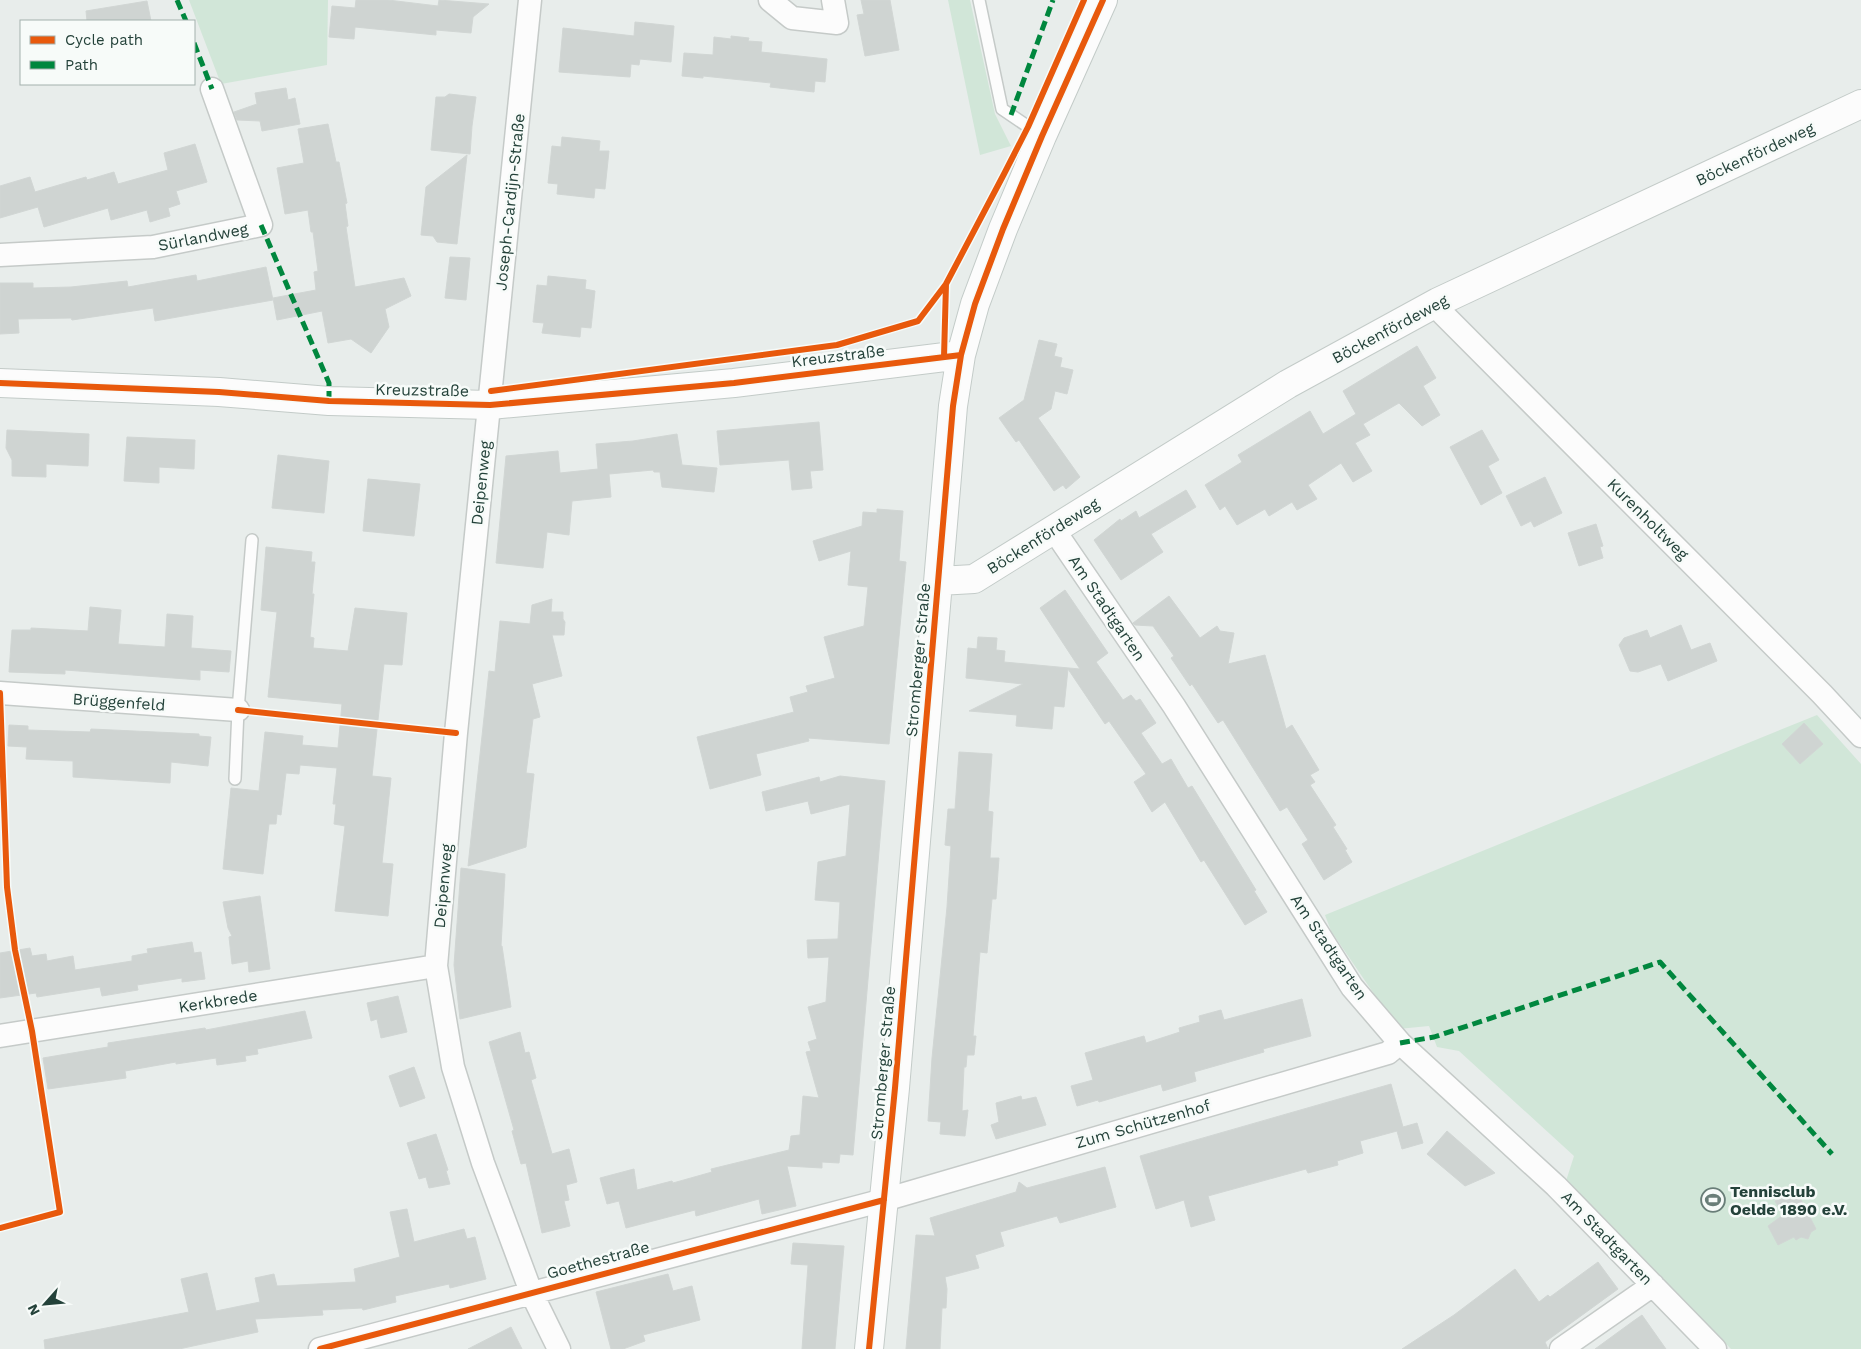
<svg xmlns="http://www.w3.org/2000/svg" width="1861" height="1349" viewBox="0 0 1861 1349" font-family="'Work Sans',sans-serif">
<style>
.green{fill:#d1e6d8}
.building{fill:#cfd4d2;stroke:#d1d6d4}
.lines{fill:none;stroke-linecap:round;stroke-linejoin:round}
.lane-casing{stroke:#c5cac8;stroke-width:14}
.street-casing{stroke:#c5cac8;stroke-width:25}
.secondary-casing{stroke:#c3cbc8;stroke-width:30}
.lane{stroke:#fcfcfc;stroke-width:11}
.street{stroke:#fcfcfc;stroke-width:22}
.secondary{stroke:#fcfcfc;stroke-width:28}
.quiet{stroke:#00873e;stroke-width:5;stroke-dasharray:10 5;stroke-linecap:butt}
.cycleway-casing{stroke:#f7fbf9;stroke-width:9}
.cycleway{stroke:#e8590c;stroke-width:6}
.labels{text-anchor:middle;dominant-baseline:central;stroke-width:5;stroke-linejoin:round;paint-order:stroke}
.street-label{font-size:16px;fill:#24423a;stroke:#f7fbf9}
.poi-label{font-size:16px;font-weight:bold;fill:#24423a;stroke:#f7fbf9;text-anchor:start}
</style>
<rect width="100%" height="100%" fill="#e8edeb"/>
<path class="green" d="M 189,0 L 328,0 L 327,65 L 221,84 Z
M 948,0 L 970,0 L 995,114 L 1011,146 L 980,155 Z
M 1817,715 L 1861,764 L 1861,1349 L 1731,1349 L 1566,1181 L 1574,1156 L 1459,1051 L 1437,1047 L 1429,1026 L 1398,1029 L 1331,931 L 1325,915 Z"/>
<path class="building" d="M 356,0 L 388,0 L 438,6 L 439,0 L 489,4 L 473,17 L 471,33 L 436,30 L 436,35 L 355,27 L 354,39 L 329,37 L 332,6 L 355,8 Z
M 861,0 L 890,0 L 899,50 L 865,56 L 857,15 L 864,14 Z
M 147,1 L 151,21 L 87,21 L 86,11 Z
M 635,22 L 674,26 L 671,62 L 640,59 L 639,65 L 631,64 L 630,77 L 559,72 L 563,28 L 634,36 Z
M 731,36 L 749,38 L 748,41 L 762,42 L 761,52 L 827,59 L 825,82 L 815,81 L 814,92 L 770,87 L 771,83 L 703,76 L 703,78 L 682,76 L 684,53 L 713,55 L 714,37 L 731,39 Z
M 286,88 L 288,100 L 295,98 L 300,124 L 262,131 L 260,121 L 237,120 L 234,112 L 257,104 L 255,93 Z
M 449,94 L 476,97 L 472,126 L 470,154 L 431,150 L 436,97 L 445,97 Z
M 328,124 L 336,162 L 339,162 L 347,203 L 345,204 L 348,226 L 346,227 L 355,287 L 404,278 L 411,296 L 385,309 L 389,327 L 371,353 L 351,339 L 328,343 L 322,311 L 277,320 L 273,298 L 316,290 L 314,272 L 318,271 L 313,232 L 311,232 L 308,210 L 285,214 L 277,168 L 304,163 L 298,129 Z
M 562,137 L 600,141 L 599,151 L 609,151 L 605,189 L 595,188 L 594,198 L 557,194 L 558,184 L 548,183 L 552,146 L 561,147 Z
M 195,144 L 207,182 L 176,191 L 180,204 L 168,208 L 170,216 L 150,222 L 147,210 L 111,220 L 108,208 L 44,227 L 38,207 L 0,218 L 0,186 L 30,177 L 35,192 L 86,177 L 87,180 L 114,172 L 118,184 L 168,170 L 164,153 Z
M 467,155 L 457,244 L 437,242 L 433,236 L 421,235 L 426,187 Z
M 450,257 L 470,258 L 466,300 L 445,298 Z
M 266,267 L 273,300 L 155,321 L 153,308 L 72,320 L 71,318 L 18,319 L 19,333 L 0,334 L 0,283 L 33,283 L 33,288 L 71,287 L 127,281 L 128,287 L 196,275 L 197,281 Z
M 548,276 L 586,280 L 585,289 L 595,291 L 591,328 L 581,327 L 580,337 L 542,333 L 544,323 L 533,322 L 537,285 L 547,286 Z
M 1039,340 L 1057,344 L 1054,356 L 1062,358 L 1060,367 L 1073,370 L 1067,394 L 1055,391 L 1051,409 L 1038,418 L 1080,477 L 1066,489 L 1063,485 L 1054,491 L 1019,440 L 1016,442 L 999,418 L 1024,400 Z
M 1417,346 L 1436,378 L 1423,386 L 1440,415 L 1422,426 L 1399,403 L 1363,424 L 1370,435 L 1355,443 L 1372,471 L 1353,482 L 1341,463 L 1308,485 L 1317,499 L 1297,510 L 1292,502 L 1269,516 L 1265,509 L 1237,525 L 1225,506 L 1220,510 L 1205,485 L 1242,462 L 1238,455 L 1310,411 L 1323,434 L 1356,414 L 1343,391 Z
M 819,422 L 823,470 L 810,471 L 812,488 L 792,490 L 789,460 L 720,465 L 717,431 Z
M 7,430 L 89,434 L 88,466 L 46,464 L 46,477 L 12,476 L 12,460 L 6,448 Z
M 1482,430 L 1499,460 L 1488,466 L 1502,493 L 1481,505 L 1450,447 Z
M 677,434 L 682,465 L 717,468 L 714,492 L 662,487 L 660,472 L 654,472 L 653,470 L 609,474 L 611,497 L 572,501 L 569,535 L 547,532 L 543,568 L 496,563 L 506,456 L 558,451 L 560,473 L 598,469 L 596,444 L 633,441 Z
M 127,437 L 195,440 L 194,469 L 159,467 L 159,483 L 124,481 Z
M 278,455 L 329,461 L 324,513 L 272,508 Z
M 1545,477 L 1562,513 L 1534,527 L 1531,521 L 1521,526 L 1506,496 Z
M 368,479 L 420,484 L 414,536 L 363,531 Z
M 1186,490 L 1196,507 L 1151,534 L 1163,552 L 1121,580 L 1094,540 L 1120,519 L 1121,521 L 1136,511 L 1139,518 Z
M 877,509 L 903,511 L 899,561 L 906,562 L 889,744 L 808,738 L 809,741 L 756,754 L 761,775 L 710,789 L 697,737 L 794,712 L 790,697 L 808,692 L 806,686 L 835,678 L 824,637 L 864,626 L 868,587 L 848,585 L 851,551 L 819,561 L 813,541 L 862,526 L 863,512 L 877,513 Z
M 1596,524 L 1603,546 L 1600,547 L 1603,558 L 1579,566 L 1568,533 Z
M 266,547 L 312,552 L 311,562 L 315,562 L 312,594 L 314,594 L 310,637 L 314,638 L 313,648 L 348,651 L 355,608 L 407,613 L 402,665 L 384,664 L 372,776 L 391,778 L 382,863 L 393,864 L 388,916 L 335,911 L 345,826 L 334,824 L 336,804 L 333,804 L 337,768 L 300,765 L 299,774 L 286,773 L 281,815 L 277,814 L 276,824 L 269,824 L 263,874 L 223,869 L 231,788 L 259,791 L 265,732 L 303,736 L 302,745 L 338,748 L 342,704 L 268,697 L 277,612 L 261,610 Z
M 1065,590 L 1108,653 L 1096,662 L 1123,700 L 1131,695 L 1136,701 L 1140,699 L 1156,723 L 1141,733 L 1162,764 L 1171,759 L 1188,788 L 1192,786 L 1256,890 L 1254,891 L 1267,912 L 1245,925 L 1204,860 L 1201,862 L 1165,802 L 1152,812 L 1134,782 L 1146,774 L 1109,721 L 1105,724 L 1068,669 L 1064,707 L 1054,706 L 1052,729 L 1016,726 L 1017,715 L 969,711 L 1023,684 L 966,678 L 968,648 L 977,649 L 978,637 L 997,638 L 996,650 L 1005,651 L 1004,662 L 1080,669 L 1040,608 Z
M 1169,596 L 1200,638 L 1217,626 L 1220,631 L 1234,633 L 1228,664 L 1265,655 L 1286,729 L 1292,725 L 1319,770 L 1310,775 L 1315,782 L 1310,785 L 1336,825 L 1333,827 L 1347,849 L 1345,850 L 1352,862 L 1324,880 L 1302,844 L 1308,840 L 1287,807 L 1280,811 L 1223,720 L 1218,723 L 1192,684 L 1190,686 L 1171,658 L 1174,656 L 1153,626 L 1135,625 L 1133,623 Z
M 552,599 L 551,612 L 563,612 L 563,619 L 565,622 L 564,635 L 552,635 L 562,676 L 532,684 L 540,717 L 533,719 L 526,773 L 534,774 L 526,847 L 468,866 L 489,671 L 495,672 L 500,621 L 530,624 L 532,605 Z
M 90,607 L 121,610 L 118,644 L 165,647 L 167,614 L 193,616 L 191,648 L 231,651 L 229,672 L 200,670 L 200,680 L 65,670 L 65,674 L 9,672 L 12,630 L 31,630 L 31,628 L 88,631 Z
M 1681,625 L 1691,650 L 1710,643 L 1717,661 L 1668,681 L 1661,664 L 1638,672 L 1630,671 L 1619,645 L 1624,638 L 1647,630 L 1650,638 Z
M 1804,723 L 1823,744 L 1800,764 L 1782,744 Z
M 9,725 L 28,726 L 28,730 L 90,732 L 91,729 L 199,734 L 199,736 L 211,737 L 208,766 L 171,762 L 170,783 L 73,777 L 73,761 L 26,759 L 27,747 L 8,746 Z
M 959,752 L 992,754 L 988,811 L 993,812 L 990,858 L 999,858 L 996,899 L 992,899 L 987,953 L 980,952 L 973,1036 L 976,1036 L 974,1055 L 967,1055 L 966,1067 L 964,1067 L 962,1111 L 968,1110 L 965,1136 L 940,1134 L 941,1122 L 928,1121 L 932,1058 L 947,907 L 951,846 L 945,845 L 948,809 L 955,809 Z
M 840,776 L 885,781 L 853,1155 L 840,1154 L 839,1163 L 822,1162 L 822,1168 L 787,1166 L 796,1206 L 762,1214 L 759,1199 L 696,1216 L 695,1210 L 626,1228 L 619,1201 L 607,1204 L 600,1178 L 634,1169 L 637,1190 L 672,1181 L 673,1183 L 712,1172 L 711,1169 L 789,1150 L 791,1136 L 800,1135 L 803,1096 L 819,1098 L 806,1052 L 811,1051 L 808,1042 L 817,1039 L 808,1007 L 826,1002 L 829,957 L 808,958 L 807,940 L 838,939 L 840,902 L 815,900 L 818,862 L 846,856 L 850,804 L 811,814 L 808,801 L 766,811 L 762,792 L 819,777 L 820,782 Z
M 461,868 L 505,874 L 501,946 L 502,946 L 511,1007 L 460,1019 L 454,965 Z
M 260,896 L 270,969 L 249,972 L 248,961 L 232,964 L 229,937 L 232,936 L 228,928 L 223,902 Z
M 192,942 L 194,953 L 201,952 L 205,979 L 182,982 L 182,978 L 137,985 L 138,990 L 102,996 L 100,987 L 37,997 L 36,993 L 0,998 L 0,953 L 30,948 L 32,956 L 46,954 L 47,961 L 73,956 L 75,970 L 132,961 L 132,956 L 148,953 L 147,949 Z
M 398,996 L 407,1032 L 381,1038 L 377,1019 L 371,1021 L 367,1003 Z
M 1302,999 L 1311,1036 L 1263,1049 L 1264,1052 L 1194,1072 L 1196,1081 L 1163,1091 L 1161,1084 L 1099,1102 L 1098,1100 L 1077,1106 L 1071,1086 L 1093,1080 L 1085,1053 L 1144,1036 L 1146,1043 L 1180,1032 L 1179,1028 L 1200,1022 L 1199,1016 L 1221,1010 L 1224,1020 Z
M 305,1011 L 312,1038 L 257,1049 L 258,1054 L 245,1056 L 246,1061 L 217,1065 L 216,1058 L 176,1064 L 176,1062 L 125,1071 L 126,1078 L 48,1089 L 43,1058 L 108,1047 L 108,1043 L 205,1028 L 206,1030 Z
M 520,1032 L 525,1053 L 529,1052 L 536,1078 L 531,1080 L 552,1154 L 569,1149 L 577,1182 L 566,1185 L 569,1200 L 564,1201 L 570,1226 L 542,1233 L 526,1163 L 521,1164 L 512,1131 L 514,1130 L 489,1042 Z
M 414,1067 L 425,1098 L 400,1107 L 389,1076 Z
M 1391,1084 L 1403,1127 L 1417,1123 L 1423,1143 L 1402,1149 L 1397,1131 L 1360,1141 L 1363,1153 L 1337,1161 L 1338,1165 L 1308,1173 L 1306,1169 L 1208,1196 L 1215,1220 L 1191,1227 L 1184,1200 L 1156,1209 L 1140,1156 Z
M 1021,1096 L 1022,1100 L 1036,1097 L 1046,1125 L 996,1139 L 991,1125 L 999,1122 L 996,1103 Z
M 1447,1131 L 1495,1173 L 1465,1186 L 1427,1154 Z
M 436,1134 L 448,1170 L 446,1171 L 450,1184 L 429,1188 L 426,1177 L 419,1179 L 407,1143 Z
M 1105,1167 L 1116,1207 L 1060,1223 L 1057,1216 L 1000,1232 L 1004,1246 L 975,1255 L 979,1268 L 945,1277 L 947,1289 L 946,1308 L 942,1308 L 940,1349 L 906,1349 L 916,1235 L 935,1236 L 930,1218 L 1016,1192 L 1019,1182 L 1027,1188 Z
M 1796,1190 L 1816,1229 L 1811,1232 L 1808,1239 L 1801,1237 L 1796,1240 L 1794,1237 L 1778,1245 L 1768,1226 L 1783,1215 L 1775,1201 Z
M 407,1209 L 414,1242 L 464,1229 L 467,1239 L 475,1237 L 486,1279 L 450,1288 L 449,1284 L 395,1296 L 396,1302 L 363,1310 L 362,1308 L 322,1310 L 323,1315 L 255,1319 L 258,1332 L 179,1349 L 45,1349 L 44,1340 L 189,1312 L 181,1279 L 207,1273 L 216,1311 L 260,1302 L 255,1278 L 274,1274 L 277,1286 L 356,1282 L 354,1269 L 400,1257 L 390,1212 Z
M 793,1243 L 844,1246 L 835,1349 L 802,1349 L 808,1265 L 791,1264 Z
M 1598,1262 L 1618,1289 L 1545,1342 L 1548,1349 L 1402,1349 L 1454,1315 L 1515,1269 L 1539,1302 L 1548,1295 L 1550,1297 Z
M 668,1274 L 673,1291 L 692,1286 L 700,1320 L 643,1335 L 645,1341 L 623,1349 L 611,1349 L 596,1292 Z
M 1642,1315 L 1666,1349 L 1595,1349 L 1632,1322 Z
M 511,1327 L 522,1349 L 468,1349 Z"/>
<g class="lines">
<g class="lane-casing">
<path id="lane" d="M 979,0 L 1002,109 L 1042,136
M 235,779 L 238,710 L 252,540"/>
</g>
<g class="street-casing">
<path id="street" d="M 530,0 L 456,733 L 436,966 L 453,1067 L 483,1163 L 531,1292 L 559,1349
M 770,0 L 792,18 L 837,23 L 833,0
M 0,255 L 153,247 L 261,225 L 212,89
M 1438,302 L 1443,314 L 1822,694 L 1861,736
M 1054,530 L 1174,706 L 1352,987 L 1400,1043 L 1556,1186 L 1715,1349
M 0,693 L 238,710
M 0,1036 L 436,966
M 320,1349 L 884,1200 L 1388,1053 L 1400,1043
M 1561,1349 L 1653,1285"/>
</g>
<g class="secondary-casing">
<path id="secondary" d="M 0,383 L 219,392 L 329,401 L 490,405 L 734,383 L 961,355
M 939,581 L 974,579 L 1288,384 L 1438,302 L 1861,104
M 869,1349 L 895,1088 L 953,406 L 961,355 L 975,304 L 1003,229 L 1042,136 L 1103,0"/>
</g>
<use href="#lane" class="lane"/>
<use href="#street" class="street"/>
<use href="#secondary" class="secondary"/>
<path class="quiet" d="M 177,0 L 186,21
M 194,43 L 212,89
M 1011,115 L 1053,0
M 261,225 L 329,383 L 329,401
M 1400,1043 L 1434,1037 L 1660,962 L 1832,1154"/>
<g class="cycleway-casing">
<path id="cycleway" d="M 944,357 L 946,284
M 0,383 L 219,392 L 329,401 L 490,405 L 734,383 L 961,355
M 491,391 L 837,345 L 918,321 L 946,284 L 1004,174 L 1028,127 L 1084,0
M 238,710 L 456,733
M 0,1228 L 60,1212 L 32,1031 L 15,950 L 7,887 L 0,693
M 320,1349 L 884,1200
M 869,1349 L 895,1088 L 953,406 L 961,355 L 975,304 L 1003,229 L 1042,136 L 1103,0"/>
</g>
<use href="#cycleway" class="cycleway"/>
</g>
<defs>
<g id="stadium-ring" transform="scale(1.25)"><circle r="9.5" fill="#f7fbf9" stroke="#697e78" stroke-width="1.5"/><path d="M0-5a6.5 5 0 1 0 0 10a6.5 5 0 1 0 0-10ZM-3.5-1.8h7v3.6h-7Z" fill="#697e78"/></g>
</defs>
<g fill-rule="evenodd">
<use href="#stadium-ring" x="1713" y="1200"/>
</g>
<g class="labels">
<g class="street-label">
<text transform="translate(1755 154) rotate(-25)">Böckenfördeweg</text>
<text transform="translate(510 202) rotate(-84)">Joseph-Cardijn-Straße</text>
<text transform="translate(203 237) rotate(-11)">Sürlandweg</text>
<text transform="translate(1390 329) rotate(-28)">Böckenfördeweg</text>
<text transform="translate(838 356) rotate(-7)">Kreuzstraße</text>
<text transform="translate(422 390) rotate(1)">Kreuzstraße</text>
<text transform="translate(481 483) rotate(-84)">Deipenweg</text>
<text transform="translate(1648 519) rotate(45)">Kurenholtweg</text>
<text transform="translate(1043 536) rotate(-32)">Böckenfördeweg</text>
<text transform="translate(1107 608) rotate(56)">Am Stadtgarten</text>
<text transform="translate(918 660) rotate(-85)">Stromberger Straße</text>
<text transform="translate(119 702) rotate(4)">Brüggenfeld</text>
<text transform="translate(443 886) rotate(-85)">Deipenweg</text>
<text transform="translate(1329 947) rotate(56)">Am Stadtgarten</text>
<text transform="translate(218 1001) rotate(-9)">Kerkbrede</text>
<text transform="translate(883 1063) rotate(-85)">Stromberger Straße</text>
<text transform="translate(1143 1124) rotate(-16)">Zum Schützenhof</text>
<text transform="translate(1607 1238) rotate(46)">Am Stadtgarten</text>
<text transform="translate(598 1260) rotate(-15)">Goethestraße</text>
</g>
<g class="poi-label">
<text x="1730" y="1191">Tennisclub<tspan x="1730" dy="18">Oelde 1890 e.V.</tspan></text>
</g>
</g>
<rect x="20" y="20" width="175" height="65" fill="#f7fbf9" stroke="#a3b1ad"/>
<rect x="30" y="36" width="25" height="8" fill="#e8590c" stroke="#a3b1ad"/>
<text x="65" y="45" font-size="15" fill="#24423a">Cycle path</text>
<rect x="30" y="61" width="25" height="8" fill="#00873e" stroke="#a3b1ad"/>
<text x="65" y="70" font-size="15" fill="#24423a">Path</text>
<g transform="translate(45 1304) rotate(243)" stroke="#f7fbf9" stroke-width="4" paint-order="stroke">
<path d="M0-4L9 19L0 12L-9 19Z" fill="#24423a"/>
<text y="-8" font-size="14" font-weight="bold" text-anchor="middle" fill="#24423a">N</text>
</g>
</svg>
